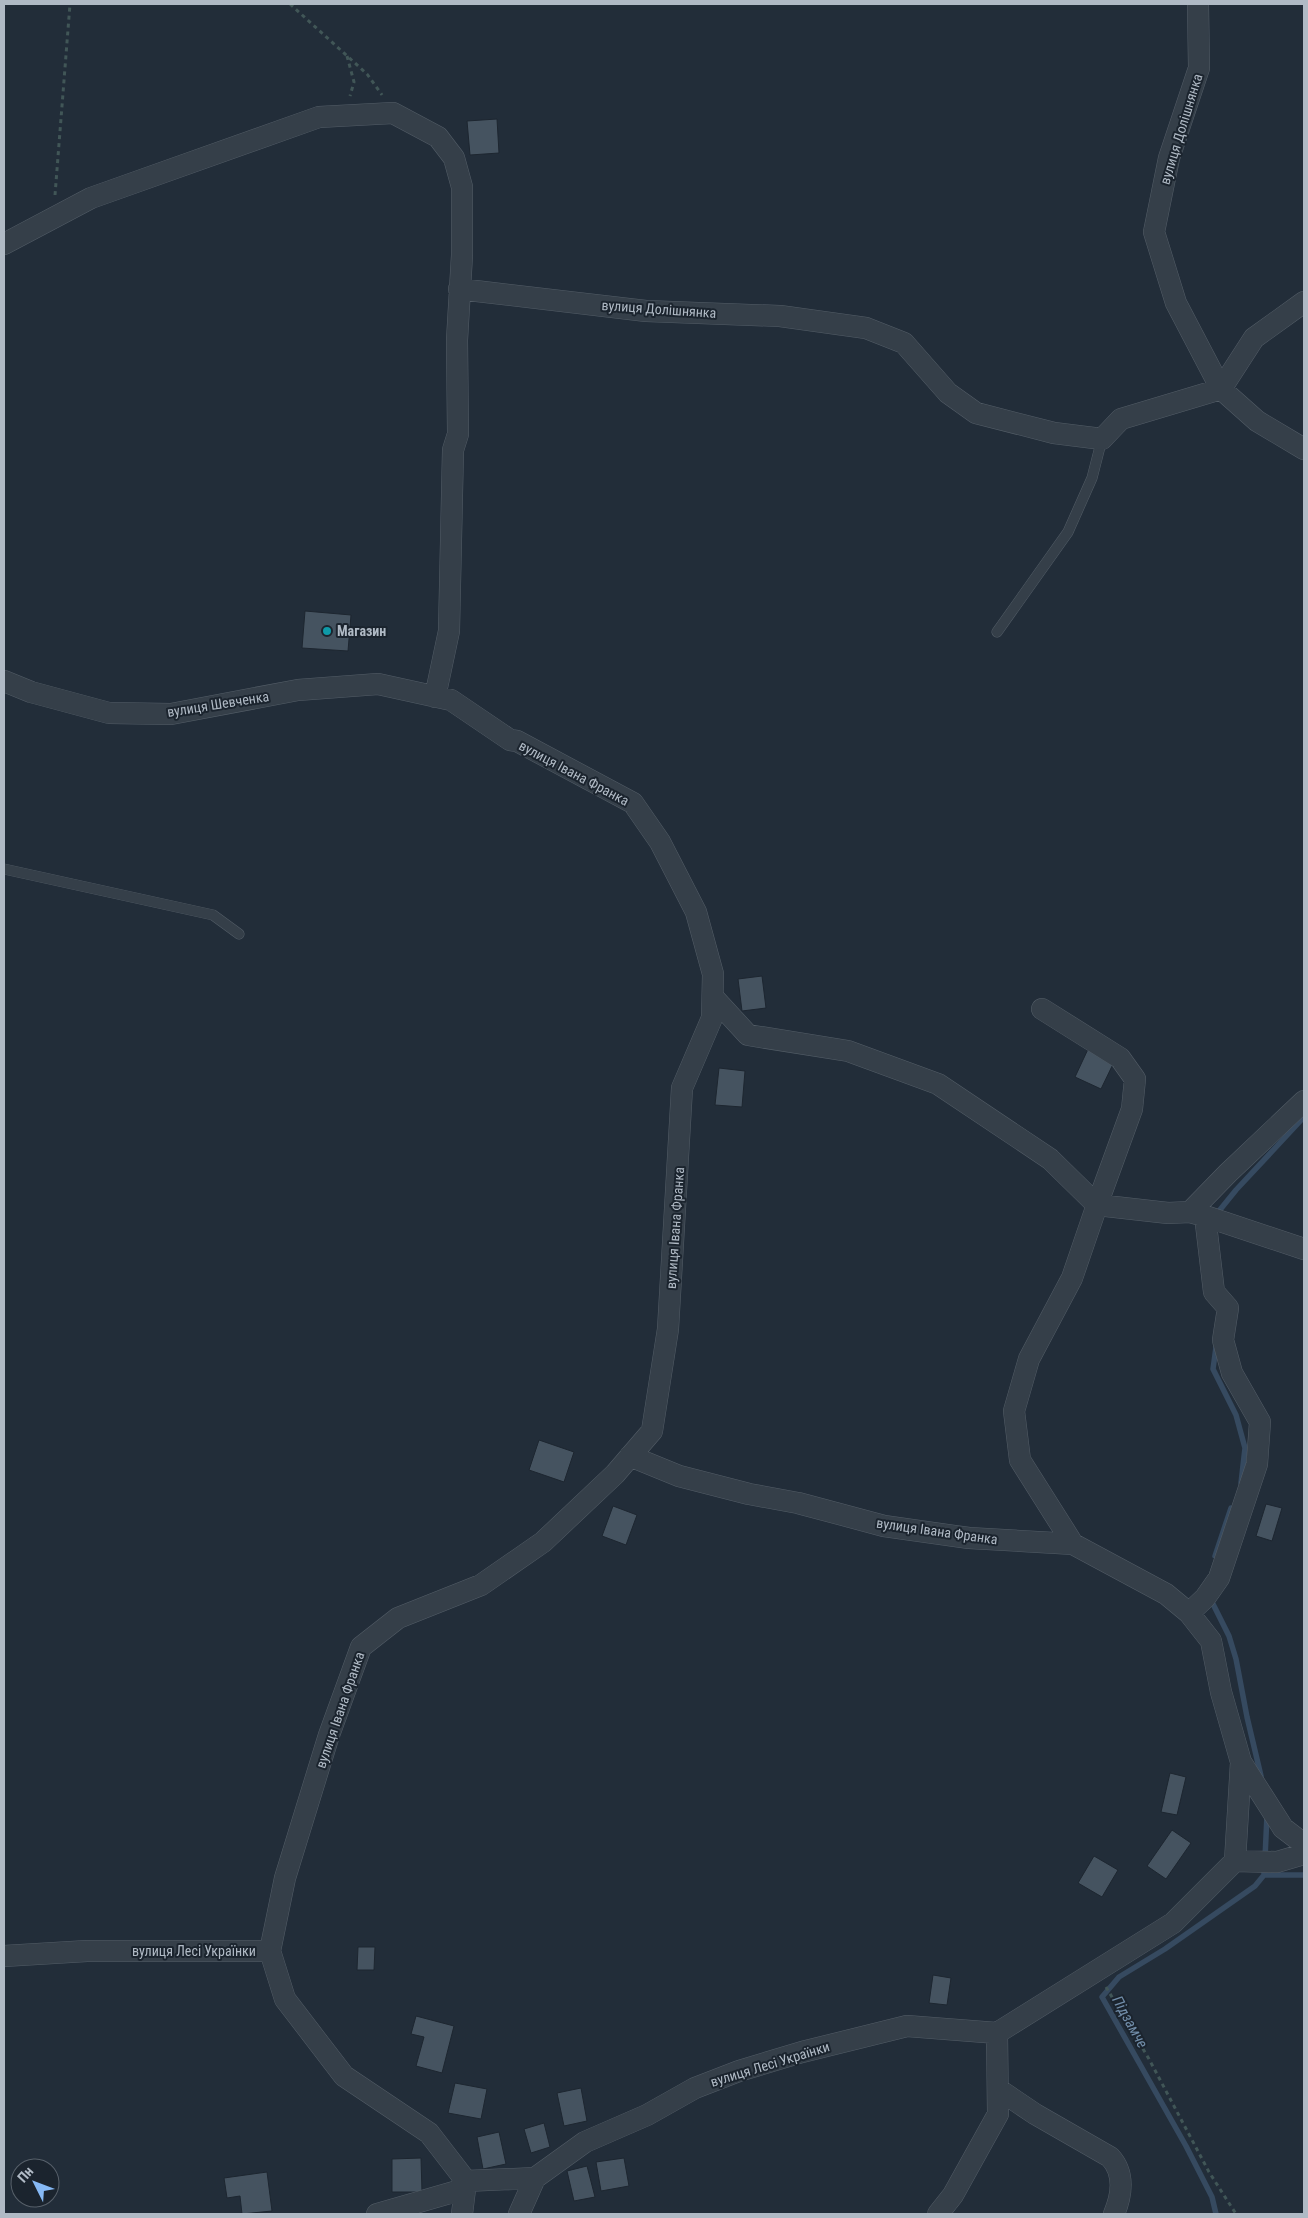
<svg xmlns="http://www.w3.org/2000/svg" width="1308" height="2218" viewBox="0 0 1308 2218" font-family="'Roboto Condensed',sans-serif">
<style>
.lines{fill:none;stroke-linecap:round;stroke-linejoin:round}
.stream{stroke:#364a60;stroke-width:5.5}
.building{fill:#455360;stroke:#1d2630}
.service-casing{stroke:#535d67;stroke-width:11}
.minor-casing{stroke:#535d67;stroke-width:22}
.path{stroke:#415657;stroke-width:3;stroke-dasharray:4 4;stroke-linecap:butt}
.service{stroke:#353f49;stroke-width:10}
.minor{stroke:#353f49;stroke-width:21}
.culture-dot{fill:#0f9aa8;stroke:#1b242e;stroke-width:2}
.labels{text-anchor:middle;dominant-baseline:central;stroke-width:4;stroke-linejoin:round;paint-order:stroke}
.street-label{font-size:14px;fill:#b0bac5;stroke:#1b242e}
.poi-label{font-size:14px;font-weight:bold;fill:#b0bac5;stroke:#1b242e;text-anchor:start}
.water-label{font-size:15px;font-style:italic;fill:#718da9;stroke:#1b242e}
</style>
<rect width="100%" height="100%" fill="#222d39"/>
<g class="lines">
<path class="stream" d="M 1219,1211 L 1236,1190 L 1304,1117
M 1216,1347 L 1213,1369 L 1236,1415 L 1245,1448 L 1241,1483
M 1215,1556 L 1231,1508
M 1213,1604 L 1229,1636 L 1236,1659 L 1247,1717 L 1261,1776
M 1265,1858 L 1267,1815
M 1264,1872 L 1264,1875 L 1304,1875
M 1216,2214 L 1212,2197 L 1186,2146 L 1102,1997 L 1119,1977 L 1165,1949 L 1255,1886 L 1264,1875"/>
</g>
<path class="building" d="M 497,119 L 499,153 L 470,155 L 467,121 Z
M 305,611 L 351,615 L 348,651 L 302,648 Z
M 762,976 L 766,1008 L 742,1011 L 738,979 Z
M 1089,1047 L 1115,1060 L 1101,1089 L 1075,1077 Z
M 719,1068 L 745,1071 L 742,1107 L 715,1105 Z
M 539,1440 L 574,1452 L 564,1482 L 529,1470 Z
M 1266,1504 L 1282,1508 L 1272,1541 L 1256,1536 Z
M 613,1506 L 637,1515 L 626,1545 L 602,1536 Z
M 1170,1773 L 1186,1777 L 1177,1815 L 1161,1812 Z
M 1172,1830 L 1191,1843 L 1166,1879 L 1147,1866 Z
M 1094,1856 L 1118,1870 L 1102,1897 L 1078,1883 Z
M 358,1947 L 375,1947 L 374,1970 L 357,1970 Z
M 933,1975 L 951,1978 L 947,2005 L 929,2003 Z
M 416,2016 L 454,2026 L 442,2073 L 416,2066 L 424,2037 L 411,2034 Z
M 455,2083 L 487,2089 L 481,2119 L 448,2113 Z
M 581,2088 L 587,2121 L 564,2126 L 557,2093 Z
M 544,2123 L 550,2147 L 531,2153 L 524,2129 Z
M 499,2132 L 506,2164 L 483,2169 L 477,2137 Z
M 421,2158 L 422,2192 L 392,2192 L 392,2159 Z
M 624,2158 L 629,2186 L 601,2191 L 596,2162 Z
M 587,2166 L 595,2197 L 574,2201 L 567,2171 Z
M 267,2172 L 272,2211 L 242,2214 L 240,2196 L 227,2198 L 224,2178 Z"/>
<g class="lines">
<g class="service-casing">
<path id="service" d="M 997,632 L 1068,532 L 1092,478 L 1102,439
M 4,869 L 213,915 L 239,934"/>
</g>
<g class="minor-casing">
<path id="minor" d="M 1198,4 L 1199,68 L 1169,158 L 1154,232 L 1176,303 L 1221,389 L 1257,421 L 1304,449
M 4,244 L 91,198 L 319,117 L 393,113 L 438,137 L 454,158 L 462,187 L 462,255 L 457,340 L 458,434 L 453,450 L 449,631 L 435,697
M 459,289 L 646,311 L 780,316 L 866,328 L 904,343 L 948,393 L 976,413 L 1054,433 L 1102,439 L 1121,419 L 1221,389 L 1254,338 L 1304,302
M 4,681 L 31,692 L 109,713 L 171,714 L 298,690 L 378,684 L 451,700 L 510,740 L 517,741 L 633,803 L 660,842 L 696,912 L 713,974 L 712,1018 L 682,1088 L 668,1329 L 652,1431 L 615,1474 L 543,1542 L 481,1585 L 398,1618 L 361,1647 L 329,1735 L 285,1878 L 270,1951
M 713,997 L 748,1035 L 848,1051 L 938,1084 L 1050,1159 L 1097,1205 L 1072,1278 L 1029,1359 L 1014,1411 L 1020,1460 L 1073,1544 L 1166,1594 L 1189,1613 L 1211,1641 L 1221,1692 L 1241,1762 L 1283,1828 L 1300,1841 L 1304,1842
M 1042,1009 L 1120,1058 L 1135,1079 L 1132,1109 L 1097,1205 L 1168,1213 L 1190,1212 L 1205,1216 L 1214,1292 L 1228,1308 L 1223,1340 L 1232,1373 L 1260,1422 L 1257,1464 L 1219,1578 L 1205,1598 L 1189,1613
M 1190,1212 L 1228,1173 L 1304,1101
M 1205,1216 L 1304,1249
M 630,1456 L 679,1476 L 749,1494 L 798,1503 L 884,1526 L 969,1538 L 1073,1544
M 1235,1861 L 1241,1762
M 4,1956 L 87,1951 L 270,1951 L 285,1999 L 344,2076 L 429,2133 L 466,2181 L 535,2178 L 585,2142 L 647,2115 L 695,2088 L 739,2071 L 802,2052 L 907,2026 L 997,2033 L 1173,1923 L 1235,1861 L 1277,1862 L 1304,1854
M 998,2089 L 1035,2114 L 1110,2157 C 1125,2173 1122,2195 1114,2214
M 377,2214 L 457,2191 L 466,2181
M 462,2214 L 466,2181
M 519,2214 L 535,2178
M 938,2214 L 953,2195 L 998,2114 L 997,2033"/>
</g>
<path class="path" d="M 290,4 L 367,74 L 382,95
M 347,56 L 354,82 L 350,96
M 55,195 L 70,4
M 1106,1987 L 1149,2059 L 1209,2172 L 1236,2214"/>
<use href="#service" class="service"/>
<use href="#minor" class="minor"/>
</g>
<circle class="culture-dot" cx="327" cy="631" r="5"/>
<g class="labels">
<g class="street-label">
<text transform="translate(1181 129) rotate(-73)">вулиця Долішнянка</text>
<text transform="translate(659 309) rotate(4)">вулиця Долішнянка</text>
<text transform="translate(218 704) rotate(-9)">вулиця Шевченка</text>
<text transform="translate(574 773) rotate(28)">вулиця Івана Франка</text>
<text transform="translate(675 1228) rotate(-86)">вулиця Івана Франка</text>
<text transform="translate(937 1531) rotate(8)">вулиця Івана Франка</text>
<text transform="translate(340 1710) rotate(-71)">вулиця Івана Франка</text>
<text x="194" y="1951">вулиця Лесі Українки</text>
<text transform="translate(770 2064) rotate(-17)">вулиця Лесі Українки</text>
</g>
<g class="poi-label">
<text x="337" y="631">Магазин</text>
</g>
<g class="water-label">
<text transform="translate(1130 2022) rotate(61)">Підзамче</text>
</g>
</g>
<rect width="1308" height="2218" fill="none" stroke="#b0bac5" stroke-width="10"/>
<g transform="translate(35 2183) rotate(312)"><circle r="24" fill="#1b242e" stroke="#57606a"/>
<path d="M0-4L9 19L0 12L-9 19Z" fill="#86b9f5"/>
<text y="-8" font-size="14" font-weight="bold" text-anchor="middle" fill="#b0bac5">Пн</text>
</g>
</svg>
